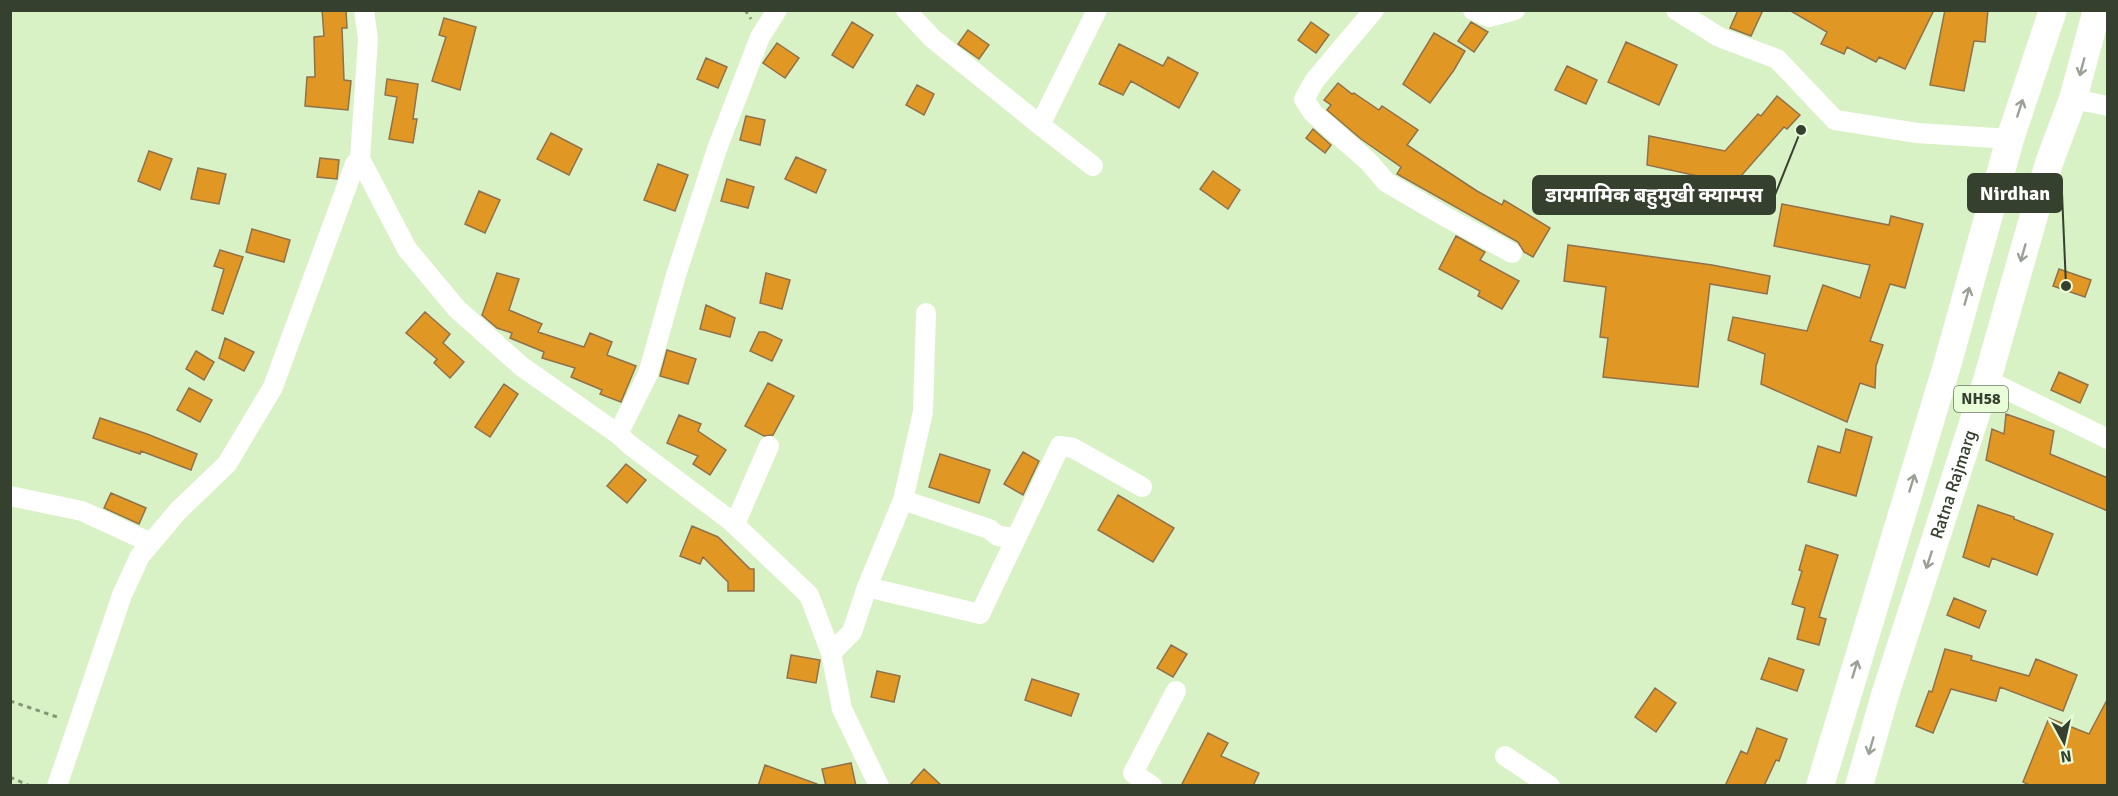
<svg xmlns="http://www.w3.org/2000/svg" width="2118" height="796" viewBox="0 0 2118 796" font-family="Signika,'Noto Sans Devanagari',sans-serif">
<style>
.building{fill:#e19723;stroke:#8f714c;stroke-width:1.5}
.lines{fill:none;stroke-linecap:round;stroke-linejoin:round}
.path{stroke:#849576;stroke-width:3;stroke-dasharray:4.5 4.5;stroke-linecap:butt}
.minor{stroke:#fff;stroke-width:20}
.highway{stroke:#fff;stroke-width:28}
.oneway{stroke:#9aa096}
.labels{text-anchor:middle;dominant-baseline:central;stroke-width:6;stroke-linejoin:round;paint-order:stroke}
.shield{fill:#e9fdd9;stroke:#6c7961;stroke-width:1.5}
.shield-label{font-size:16px;font-weight:bold;fill:#36402e}
.street-label{font-size:18px;fill:#36402e;stroke:#e9fdd9}
.leader{fill:none;stroke:#36402e;stroke-width:2}
.callout-dot{fill:#36402e;stroke:#e9fdd9;stroke-width:2}
.callout{fill:#36402e;stroke:#36402e;stroke-width:2}
.callout-label{font-size:20px;text-anchor:middle;font-weight:bold;fill:#fff}
</style>
<rect width="100%" height="100%" fill="#d9f2c5"/>
<path class="building" d="M 322,10 L 346,10 L 347,28 L 342,28 L 344,80 L 351,81 L 348,110 L 305,106 L 307,77 L 315,77 L 314,37 L 324,36 Z
M 1738,10 L 1763,10 L 1751,36 L 1730,28 Z
M 1789,10 L 1934,10 L 1905,69 L 1879,57 L 1876,62 L 1847,47 L 1844,54 L 1821,44 L 1827,32 Z
M 1945,10 L 1988,10 L 1985,42 L 1974,41 L 1964,91 L 1930,85 Z
M 444,18 L 476,27 L 460,90 L 432,81 L 446,37 L 439,35 Z
M 852,22 L 873,35 L 853,68 L 832,55 Z
M 1311,22 L 1329,35 L 1316,53 L 1298,40 Z
M 1471,22 L 1488,32 L 1474,52 L 1458,41 Z
M 968,30 L 989,45 L 979,59 L 958,44 Z
M 1434,33 L 1465,51 L 1454,70 L 1430,103 L 1403,84 Z
M 1626,42 L 1677,65 L 1659,105 L 1608,82 Z
M 777,43 L 799,58 L 785,78 L 763,63 Z
M 1119,44 L 1163,66 L 1168,57 L 1198,73 L 1179,108 L 1131,81 L 1123,95 L 1099,84 Z
M 706,58 L 727,67 L 718,88 L 697,79 Z
M 1567,66 L 1597,80 L 1586,104 L 1555,90 Z
M 387,79 L 418,84 L 413,119 L 417,119 L 413,143 L 389,139 L 397,97 L 385,95 Z
M 1338,83 L 1352,94 L 1354,93 L 1379,110 L 1382,106 L 1418,130 L 1407,145 L 1477,191 L 1502,205 L 1504,200 L 1550,228 L 1533,257 L 1524,252 L 1518,242 L 1397,174 L 1401,167 L 1361,139 L 1327,110 L 1331,105 L 1324,100 Z
M 917,85 L 934,94 L 924,115 L 906,105 Z
M 1777,96 L 1800,115 L 1787,129 L 1784,127 L 1734,184 L 1647,165 L 1649,136 L 1725,151 L 1758,114 L 1761,116 Z
M 746,116 L 765,120 L 760,145 L 740,140 Z
M 1313,129 L 1331,145 L 1325,153 L 1306,138 Z
M 551,133 L 582,149 L 569,175 L 537,159 Z
M 149,151 L 172,159 L 160,190 L 138,181 Z
M 796,157 L 826,170 L 816,193 L 785,179 Z
M 320,158 L 339,160 L 337,179 L 317,177 Z
M 658,164 L 688,175 L 675,211 L 644,200 Z
M 198,168 L 226,174 L 219,204 L 191,199 Z
M 1213,171 L 1240,190 L 1228,209 L 1200,189 Z
M 727,179 L 754,187 L 748,208 L 721,201 Z
M 479,191 L 500,200 L 485,233 L 465,224 Z
M 1782,204 L 1889,225 L 1891,216 L 1923,224 L 1905,288 L 1890,284 L 1870,341 L 1883,345 L 1876,366 L 1875,388 L 1860,383 L 1847,422 L 1761,384 L 1765,354 L 1728,340 L 1733,317 L 1807,331 L 1823,285 L 1860,298 L 1870,265 L 1774,246 Z
M 252,229 L 290,240 L 284,262 L 246,252 Z
M 1456,236 L 1485,252 L 1480,260 L 1519,281 L 1502,309 L 1478,296 L 1480,291 L 1439,269 Z
M 1568,245 L 1712,265 L 1770,276 L 1767,294 L 1710,284 L 1698,387 L 1603,377 L 1608,338 L 1600,337 L 1606,287 L 1564,281 Z
M 220,250 L 243,257 L 223,314 L 212,310 L 224,269 L 214,266 Z
M 2059,269 L 2091,280 L 2085,297 L 2053,286 Z
M 497,273 L 519,279 L 509,310 L 542,324 L 538,332 L 584,347 L 590,333 L 612,342 L 607,355 L 636,366 L 621,402 L 600,394 L 602,390 L 571,377 L 575,368 L 542,358 L 544,352 L 510,338 L 512,333 L 497,328 L 482,315 Z
M 766,273 L 790,280 L 782,309 L 760,303 Z
M 706,305 L 735,318 L 730,337 L 700,329 Z
M 425,312 L 450,334 L 443,343 L 464,362 L 450,378 L 434,363 L 437,359 L 406,333 Z
M 759,332 L 765,332 L 782,340 L 772,361 L 750,351 Z
M 225,338 L 254,352 L 244,371 L 219,358 Z
M 667,350 L 696,359 L 688,384 L 660,376 Z
M 196,351 L 214,362 L 204,380 L 186,369 Z
M 2059,372 L 2088,385 L 2080,403 L 2051,390 Z
M 768,383 L 794,396 L 773,435 L 764,436 L 745,426 Z
M 504,384 L 518,394 L 490,437 L 475,427 Z
M 189,388 L 212,400 L 200,422 L 177,410 Z
M 2006,414 L 2054,431 L 2050,454 L 2108,478 L 2108,511 L 1986,460 L 1992,429 L 2004,434 Z
M 679,415 L 701,424 L 698,431 L 726,450 L 710,475 L 693,464 L 698,456 L 667,443 Z
M 100,418 L 147,434 L 197,454 L 191,470 L 141,451 L 140,454 L 93,438 Z
M 1846,429 L 1872,437 L 1856,496 L 1808,482 L 1818,446 L 1840,453 Z
M 1023,452 L 1039,461 L 1023,495 L 1004,484 Z
M 940,454 L 990,470 L 979,503 L 929,487 Z
M 626,464 L 646,480 L 627,503 L 607,486 Z
M 111,493 L 146,508 L 139,524 L 104,508 Z
M 1118,495 L 1174,528 L 1153,562 L 1098,530 Z
M 1978,505 L 2014,517 L 2014,519 L 2053,534 L 2037,575 L 1992,558 L 1989,567 L 1963,557 Z
M 692,526 L 718,537 L 750,569 L 754,569 L 754,591 L 728,591 L 728,582 L 703,557 L 700,564 L 680,556 Z
M 1806,545 L 1838,555 L 1819,617 L 1826,619 L 1819,645 L 1797,639 L 1805,608 L 1792,604 L 1802,571 L 1799,570 Z
M 1954,598 L 1986,611 L 1979,628 L 1947,615 Z
M 1171,645 L 1187,654 L 1173,677 L 1157,668 Z
M 1945,649 L 1972,656 L 1971,660 L 2029,676 L 2036,659 L 2077,675 L 2063,711 L 2000,687 L 1996,701 L 1951,689 L 1933,733 L 1916,726 L 1929,691 L 1932,692 Z
M 791,655 L 820,660 L 816,683 L 787,678 Z
M 1769,658 L 1804,670 L 1797,691 L 1761,679 Z
M 877,671 L 900,676 L 894,702 L 871,697 Z
M 1032,679 L 1079,694 L 1071,716 L 1025,700 Z
M 1655,688 L 1676,703 L 1656,732 L 1635,717 Z
M 2108,698 L 2108,786 L 2031,786 L 2023,782 L 2049,718 L 2089,734 Z
M 1757,728 L 1787,739 L 1779,761 L 1776,760 L 1764,786 L 1725,786 L 1741,751 L 1747,754 Z
M 1208,733 L 1228,743 L 1221,756 L 1259,773 L 1253,786 L 1181,786 Z
M 851,763 L 856,786 L 826,786 L 822,769 Z
M 765,765 L 817,784 L 817,786 L 758,786 Z
M 924,769 L 942,786 L 909,786 Z"/>
<g class="lines">
<path class="path" d="M 745,10 L 751,19
M 10,701 L 60,718
M 10,777 L 30,786"/>
<path class="minor" d="M 906,10 L 932,38 L 1040,125
M 1374,10 L 1315,80 L 1304,99 L 1313,113 L 1369,162 L 1386,182 L 1446,217 L 1512,253
M 1473,10 L 1489,17 L 1515,10
M 1676,10 L 1719,37 L 1777,59 L 1835,120 L 1917,133 L 2010,139
M 2073,99 L 2108,106
M 360,159 L 407,249 L 457,309 L 521,366 L 618,434 L 630,445 L 731,521 L 809,595 L 831,653 L 842,709 L 879,786
M 1093,166 L 1040,125 L 1097,10
M 1987,380 L 2108,439
M 618,434 L 648,374 L 676,275 L 717,149 L 760,37 L 777,10
M 10,496 L 82,511 L 151,543
M 903,500 L 989,529 L 998,536 L 1016,538
M 735,524 L 769,446
M 867,587 L 980,614 L 1060,446 L 1073,448 L 1142,487
M 831,653 L 852,632 L 867,587 L 903,500 L 923,412 L 926,313
M 1505,756 L 1550,786
M 57,786 L 122,595 L 140,556 L 178,511 L 227,464 L 273,387 L 355,164 L 360,159 L 368,39 L 364,10
M 1152,786 L 1133,773 L 1176,691"/>
<g class="highway">
<path d="M 1820,786 L 1948,362 L 2010,139 L 2053,10"/>
<path id="s1" d="M 1859,786 L 1885,695 L 1987,380 L 2049,163 L 2073,99 L 2097,10"/>
</g>
</g>
<defs><path id="oneway-shaft" d="M-6 0H5M1.5-3L5.5 0L1.5 3" fill="none" stroke-width="1.6" stroke-linecap="round" stroke-linejoin="round" transform="scale(1.5)"/></defs>
<g class="oneway">
<use href="#oneway-shaft" transform="translate(2082 67) rotate(105)"/>
<use href="#oneway-shaft" transform="translate(2020 108) rotate(-72)"/>
<use href="#oneway-shaft" transform="translate(2023 253) rotate(106)"/>
<use href="#oneway-shaft" transform="translate(1967 296) rotate(-74)"/>
<use href="#oneway-shaft" transform="translate(1912 483) rotate(-73)"/>
<use href="#oneway-shaft" transform="translate(1929 560) rotate(108)"/>
<use href="#oneway-shaft" transform="translate(1855 669) rotate(-73)"/>
<use href="#oneway-shaft" transform="translate(1871 746) rotate(106)"/>
</g>
<g class="labels">
<rect class="shield" x="1954" y="386" width="54" height="26" rx="4.5"/>
<g class="shield-label">
<text x="1981" y="399">NH58</text>
</g>
<g class="street-label">
<text stroke="none"><textPath href="#s1" startOffset="316">Ratna Rajmarg</textPath></text>
</g>
</g>
<path class="leader" d="M2066 286L2062 193M1801 130L1775 195"/>
<g class="callout-dot">
<circle cx="2066" cy="286" r="6"/>
<circle cx="1801" cy="130" r="6"/>
</g>
<g class="callout">
<rect x="1968" y="174" width="94" height="38" rx="6"/>
<rect x="1533" y="176" width="242" height="38" rx="6"/>
</g>
<g class="callout-label">
<text x="2015" y="200">Nirdhan</text>
<text x="1654" y="202">डायमामिक बहुमुखी क्याम्पस</text>
</g>
<rect width="2118" height="796" fill="none" stroke="#36402e" stroke-width="24"/>
<g transform="translate(2064 742) rotate(172)" stroke="#e9fdd9" stroke-width="4.5" paint-order="stroke">
<path d="M0-4.5L10 22L0 15L-10 22Z" fill="#36402e"/>
<text y="-9" font-size="16" font-weight="bold" text-anchor="middle" fill="#36402e">N</text>
</g>
</svg>
